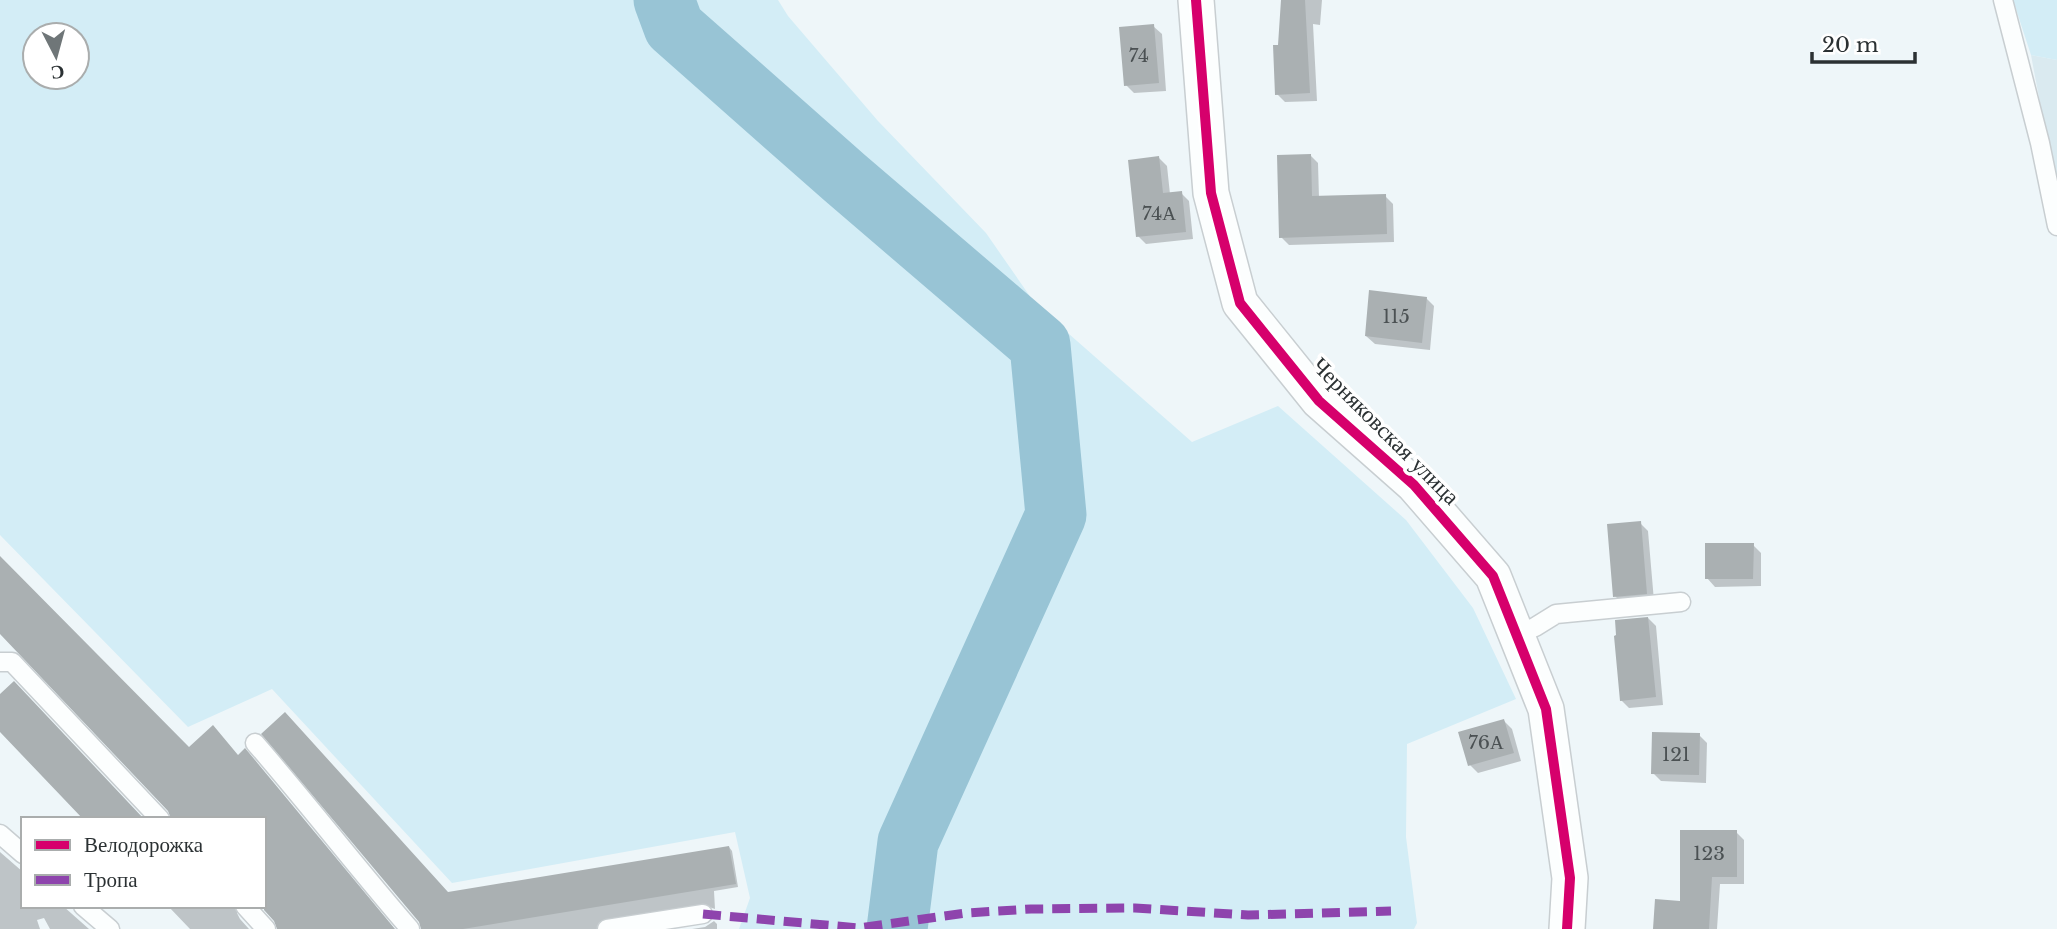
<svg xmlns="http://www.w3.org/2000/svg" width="2057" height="929" viewBox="0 0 2057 929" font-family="'Libre Baskerville',serif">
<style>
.built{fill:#daeaf0}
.green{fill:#d3edf6;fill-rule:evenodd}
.shadow{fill:#0003}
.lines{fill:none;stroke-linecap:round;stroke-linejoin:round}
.river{stroke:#98c4d5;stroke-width:61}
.building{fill:#aab0b2}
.service-casing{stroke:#c8ced1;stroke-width:21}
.minor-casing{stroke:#c8ced1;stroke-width:38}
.service{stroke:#fcfefe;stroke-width:18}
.minor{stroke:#fcfefe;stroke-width:35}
.quiet{stroke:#8e44ad;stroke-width:9;stroke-dasharray:18 9;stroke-linecap:butt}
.cycleway-casing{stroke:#fff;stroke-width:15}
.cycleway{stroke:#d6006c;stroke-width:10}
.labels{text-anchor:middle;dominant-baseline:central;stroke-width:7;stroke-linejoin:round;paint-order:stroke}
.number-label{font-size:19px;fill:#4b5153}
.street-label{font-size:23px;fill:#2b3133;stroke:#fff}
</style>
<rect width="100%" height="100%" fill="#eef6f9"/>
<path class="built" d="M 2031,55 L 2057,60 L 2057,193 Z"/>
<path class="green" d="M 0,0 L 778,0 L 788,16 L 878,121 L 986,233 L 1036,305 L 1192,442 L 1278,406 L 1406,520 L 1473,608 L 1516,699 L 1407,744 L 1406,837 L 1417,923 L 1414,929 L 739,929 L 750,898 L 735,832 L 452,883 L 272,689 L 188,727 L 0,535 ZM 77,35 L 77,77 L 35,77 L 35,35 Z
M 2013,0 L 2057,0 L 2057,60 L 2031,55 Z"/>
<path class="shadow" d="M 1282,0 L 1322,0 L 1320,25 L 1313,24 L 1317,101 L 1285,102 L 1277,94 Z
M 1153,26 L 1162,34 L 1166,91 L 1134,93 L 1126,85 Z
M 1310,155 L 1318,163 L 1319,198 L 1385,196 L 1393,204 L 1394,242 L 1289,245 L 1281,237 Z
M 1159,158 L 1167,166 L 1170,194 L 1181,193 L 1189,201 L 1193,239 L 1146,244 L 1138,236 Z
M 1426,298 L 1434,306 L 1430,350 L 1375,344 L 1366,336 Z
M 1640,523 L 1648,531 L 1654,601 L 1623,604 L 1615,596 Z
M 1753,545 L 1761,553 L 1761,586 L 1715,587 L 1707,578 Z
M 1648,618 L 1656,626 L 1663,705 L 1629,708 L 1621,700 Z
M 1504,721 L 1512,729 L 1521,761 L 1478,773 L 1470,765 Z
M 1699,735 L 1707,743 L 1706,783 L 1661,781 L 1653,773 Z
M 1736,832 L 1744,840 L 1744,884 L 1720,884 L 1717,929 L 1655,929 L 1682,902 Z
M 729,847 L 732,851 L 738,887 L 714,891 L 715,909 L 706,906 L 609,921 L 601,929 L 422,929 L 448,894 Z
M 0,852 L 23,872 L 23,906 L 63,906 L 89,929 L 50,929 L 44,918 L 37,920 L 40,929 L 0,929 Z
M 168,906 L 237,906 L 237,913 L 240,919 L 249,929 L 190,929 Z
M 714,921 L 717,924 L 717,929 L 692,929 L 705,927 Z"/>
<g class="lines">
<path class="river" d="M 664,0 L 674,27 L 845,178 L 1040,345 L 1056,515 L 908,842 L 897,929"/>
</g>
<path class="building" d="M 1281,0 L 1305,0 L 1310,93 L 1275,95 L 1273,45 L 1278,45 Z
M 1154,24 L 1159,83 L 1124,86 L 1119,27 Z
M 1311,154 L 1312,196 L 1386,194 L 1387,234 L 1279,238 L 1277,155 Z
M 1159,156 L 1163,193 L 1182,191 L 1186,232 L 1136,237 L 1128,160 Z
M 1369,290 L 1427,297 L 1422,343 L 1365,336 Z
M 1641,521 L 1647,594 L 1613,597 L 1607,524 Z
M 1705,543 L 1754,543 L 1753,579 L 1705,579 Z
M 0,556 L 189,747 L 213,725 L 238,755 L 245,748 L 395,929 L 277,929 L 274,921 L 264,910 L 264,819 L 171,819 L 168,811 L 0,634 Z
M 1648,617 L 1656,697 L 1620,701 L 1614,636 L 1616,635 L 1615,620 Z
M 14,681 L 144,819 L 83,819 L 0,732 L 0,694 Z
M 285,712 L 448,892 L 729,846 L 736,884 L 463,929 L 421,929 L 419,922 L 261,734 Z
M 1504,719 L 1514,753 L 1468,766 L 1458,732 Z
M 1652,732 L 1700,733 L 1699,775 L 1651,774 Z
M 1680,830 L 1737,830 L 1737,877 L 1712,877 L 1709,929 L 1653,929 L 1655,899 L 1680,901 Z"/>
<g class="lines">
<g class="service-casing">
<path id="service" d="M 2003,0 L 2040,143 L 2057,226
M 1517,635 L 1535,627 L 1556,614 L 1681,602
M 0,662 L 12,662 L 160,819
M 255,743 C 308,804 357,868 410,929
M 0,834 L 23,854
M 83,906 L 110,929
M 245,906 L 266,929
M 607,929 L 703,914"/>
</g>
<g class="minor-casing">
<path id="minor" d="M 1196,0 L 1211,193 L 1240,303 L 1319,401 L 1414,485 L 1493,576 L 1546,709 L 1570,878 L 1567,929"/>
</g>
<use href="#service" class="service"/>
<use href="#minor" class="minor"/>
<path class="quiet" d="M 703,914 L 859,928 L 966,913 L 1031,909 L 1135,908 L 1248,915 L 1391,911"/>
<g class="cycleway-casing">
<path id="cycleway" d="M 1196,0 L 1211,193 L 1240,303 L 1319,401 L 1414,485 L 1493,576 L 1546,709 L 1570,878 L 1567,929"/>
</g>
<use href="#cycleway" class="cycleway"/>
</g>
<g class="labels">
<g class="number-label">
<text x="1139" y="55">74</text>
<text x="1159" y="213">74А</text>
<text x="1396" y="316">115</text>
<text x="1486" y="742">76А</text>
<text x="1676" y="754">121</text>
<text x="1709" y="853">123</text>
</g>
<g class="street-label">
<text transform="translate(1386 431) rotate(45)">Черняковская улица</text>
</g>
</g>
<rect x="21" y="817" width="245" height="91" fill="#ffffff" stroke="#aaadad" stroke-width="2"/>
<rect x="35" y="840" width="35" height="10" fill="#d6006c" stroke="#aaadad" stroke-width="2"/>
<text x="84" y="852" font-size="21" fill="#2b3133">Велодорожка</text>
<rect x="35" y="875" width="35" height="10" fill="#8e44ad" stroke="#aaadad" stroke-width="2"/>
<text x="84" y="887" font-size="21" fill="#2b3133">Тропа</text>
<g transform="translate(56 56) rotate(174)"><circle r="33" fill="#ffffff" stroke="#aaadad" stroke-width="2"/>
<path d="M0-5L12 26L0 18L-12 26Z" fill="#6f7678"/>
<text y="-10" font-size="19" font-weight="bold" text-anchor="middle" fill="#2b3133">С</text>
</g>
<path d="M1812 52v10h103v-10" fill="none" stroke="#2b3133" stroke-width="3.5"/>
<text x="1822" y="52" font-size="21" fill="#2b3133" stroke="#ffffff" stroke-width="5" paint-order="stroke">20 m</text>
</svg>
